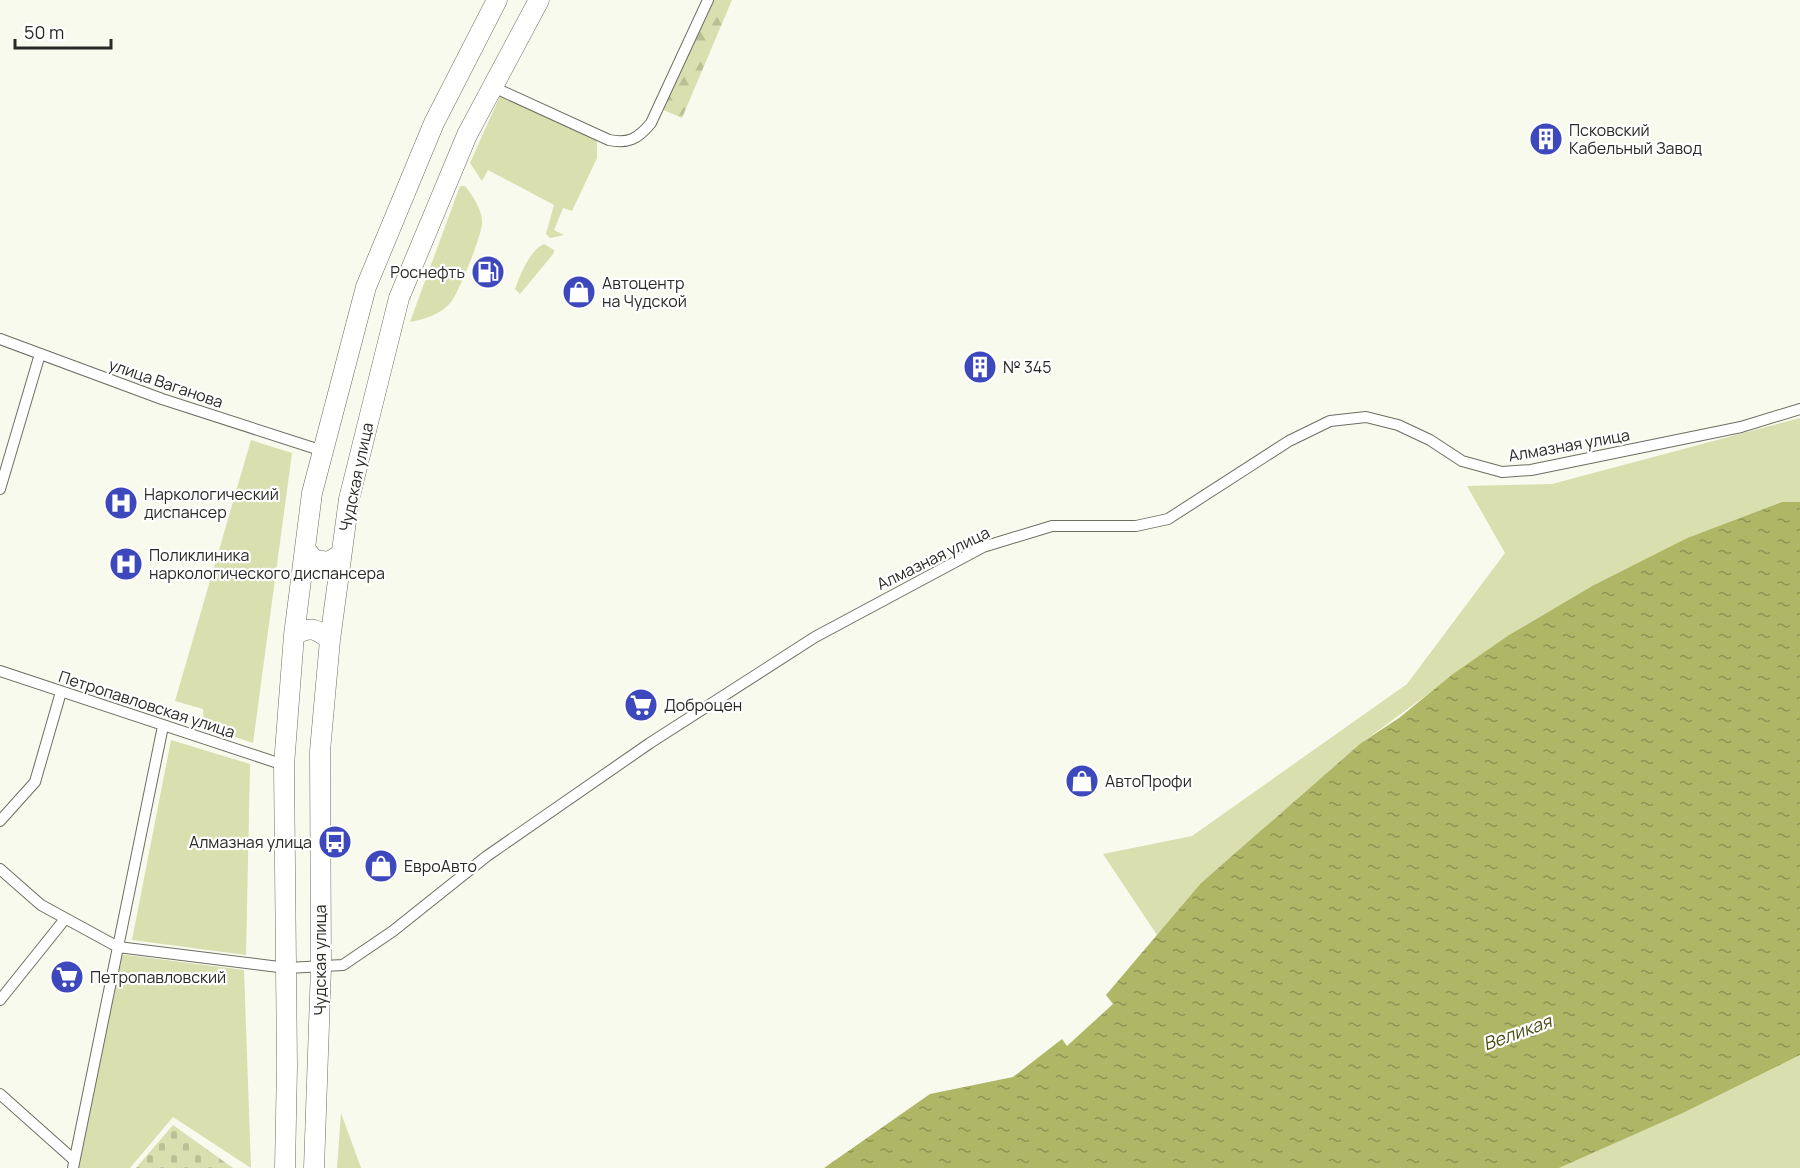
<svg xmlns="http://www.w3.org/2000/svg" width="1800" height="1168" viewBox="0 0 1800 1168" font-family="Manrope,sans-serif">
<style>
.green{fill:#d9dfaf}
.forest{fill:url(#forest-firs)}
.cemetery{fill:url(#cemetery-stones)}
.water{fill:url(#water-ripples)}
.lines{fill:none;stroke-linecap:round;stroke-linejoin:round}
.street-casing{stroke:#6d6e63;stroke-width:12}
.highway-casing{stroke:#6d6e63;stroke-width:21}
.street{stroke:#fff;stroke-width:10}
.highway{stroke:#fff;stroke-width:20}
.labels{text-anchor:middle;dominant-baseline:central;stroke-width:4.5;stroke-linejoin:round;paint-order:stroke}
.poi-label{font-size:16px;fill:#292a25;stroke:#fff;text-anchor:start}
.street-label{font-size:16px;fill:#292a25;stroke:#fff}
.water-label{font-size:18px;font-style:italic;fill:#4a4e11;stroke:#fff}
</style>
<defs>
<pattern id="forest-firs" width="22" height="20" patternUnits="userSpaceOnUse" patternTransform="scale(1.5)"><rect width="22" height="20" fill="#d9dfaf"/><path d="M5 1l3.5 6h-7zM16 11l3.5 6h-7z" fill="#bac096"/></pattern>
<pattern id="cemetery-stones" width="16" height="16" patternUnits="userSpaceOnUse" patternTransform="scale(1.5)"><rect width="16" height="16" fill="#d9dfaf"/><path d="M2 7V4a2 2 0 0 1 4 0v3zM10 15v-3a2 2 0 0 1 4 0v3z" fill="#bac096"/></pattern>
<pattern id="water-ripples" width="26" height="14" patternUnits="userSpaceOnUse" patternTransform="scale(1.5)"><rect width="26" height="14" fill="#afb665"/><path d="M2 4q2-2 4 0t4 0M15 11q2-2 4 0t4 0" fill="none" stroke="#8e9453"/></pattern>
</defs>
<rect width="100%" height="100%" fill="#f8faed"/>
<path class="green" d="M 500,96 L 597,140 L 597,158 L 572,211 L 563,208 L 554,230 L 564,235 L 550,238 L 546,234 L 554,205 L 488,170 L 482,181 L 470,163 Z
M 460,186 L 465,186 C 473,196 483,211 482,224 C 481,237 459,292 451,302 C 440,315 425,319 410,322 Z
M 544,244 L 554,250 L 554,253 L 520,294 L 515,289 C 520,275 530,250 544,244 Z
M 1800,418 L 1800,502 L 1782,502 L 1687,538 L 1592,586 L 1509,635 L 1361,743 L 1201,883 L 1157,935 L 1103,854 L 1192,836 L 1407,684 L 1505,553 L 1467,486 L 1552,484 Z
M 251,440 L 292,453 L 253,743 L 204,727 L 203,709 L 175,701 Z
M 171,740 L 250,764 L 246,955 L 132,940 Z
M 119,954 L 244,970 L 251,1168 L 173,1117 L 130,1168 L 78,1168 Z
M 1800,1055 L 1800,1168 L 1559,1168 L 1683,1113 Z
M 341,1113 L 361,1168 L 337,1168 Z"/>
<path class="forest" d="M 711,0 L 732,0 L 682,118 L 661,109 Z"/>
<path class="cemetery" d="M 173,1125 L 233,1168 L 136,1168 Z"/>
<path class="water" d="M 1782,502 L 1800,502 L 1800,1055 L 1683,1113 L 1559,1168 L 824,1168 L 930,1094 L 1013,1077 L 1062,1039 L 1067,1046 L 1113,1004 L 1106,995 L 1201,883 L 1361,743 L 1399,718 L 1453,674 L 1509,635 L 1592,586 L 1687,538 Z"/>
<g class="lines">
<g class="street-casing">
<path id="street" d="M 493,87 L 609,140 C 628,144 638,139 651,123 L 708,0
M 0,339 L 162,399 L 323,451
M 0,489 L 40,354
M 0,671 L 284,765
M 0,821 L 35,782 L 61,692
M 0,869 L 41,905 L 118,947 L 287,968 L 343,965 L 393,931 L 487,856 L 650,743 L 815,637 L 983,547 L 1052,526 L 1136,526 L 1168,519 L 1289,441 L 1330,421 L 1366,417 L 1398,425 L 1430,440 L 1462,461 L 1502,472 L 1531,470 L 1741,427 L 1800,409
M 0,1000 L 65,919
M 0,1094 L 74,1160
M 73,1168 L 163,726"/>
</g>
<g class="highway-casing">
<path id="highway" d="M 305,549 L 314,560 L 329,562 L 341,554
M 294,635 C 310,626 316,628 330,640
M 285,1168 L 287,1066 L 284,765 L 294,635 L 312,493 L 366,287 L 434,123 L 497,0
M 314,1168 L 321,967 L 320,751 L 330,640 L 349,499 L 399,298 L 467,135 L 539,0"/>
</g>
<use href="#street" class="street"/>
<use href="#highway" class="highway"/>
</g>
<defs>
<g id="building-disc" transform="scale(1.725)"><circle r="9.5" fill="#3c48bc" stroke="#fff"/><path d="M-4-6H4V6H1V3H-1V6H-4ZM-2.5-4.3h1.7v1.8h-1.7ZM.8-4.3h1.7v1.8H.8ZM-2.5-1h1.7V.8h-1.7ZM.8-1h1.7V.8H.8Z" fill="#fff"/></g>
<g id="fuel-disc" transform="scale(1.725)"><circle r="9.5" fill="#3c48bc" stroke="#fff"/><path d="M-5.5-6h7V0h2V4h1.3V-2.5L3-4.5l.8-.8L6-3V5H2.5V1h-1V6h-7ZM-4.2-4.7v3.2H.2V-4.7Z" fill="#fff"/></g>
<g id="shop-disc" transform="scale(1.725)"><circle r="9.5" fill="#3c48bc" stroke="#fff"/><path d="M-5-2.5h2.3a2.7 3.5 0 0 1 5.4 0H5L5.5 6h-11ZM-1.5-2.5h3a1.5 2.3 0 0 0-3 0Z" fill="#fff"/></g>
<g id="hospital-disc" transform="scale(1.725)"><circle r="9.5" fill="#3c48bc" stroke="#fff"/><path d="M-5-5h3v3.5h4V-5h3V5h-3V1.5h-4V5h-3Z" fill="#fff"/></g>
<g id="supermarket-disc" transform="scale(1.725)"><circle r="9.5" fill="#3c48bc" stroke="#fff"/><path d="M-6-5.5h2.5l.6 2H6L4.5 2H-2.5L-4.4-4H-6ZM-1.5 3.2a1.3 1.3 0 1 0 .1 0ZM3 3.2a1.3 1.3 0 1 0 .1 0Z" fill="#fff"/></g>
<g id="bus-disc" transform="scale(1.725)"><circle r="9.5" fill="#3c48bc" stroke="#fff"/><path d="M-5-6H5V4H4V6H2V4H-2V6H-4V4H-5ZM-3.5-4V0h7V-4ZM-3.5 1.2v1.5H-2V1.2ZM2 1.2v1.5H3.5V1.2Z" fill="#fff"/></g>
</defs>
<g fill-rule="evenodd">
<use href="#building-disc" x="1546" y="139"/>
<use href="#fuel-disc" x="488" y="272"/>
<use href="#shop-disc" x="579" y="292"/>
<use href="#building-disc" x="980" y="367"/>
<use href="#hospital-disc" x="121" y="503"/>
<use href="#hospital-disc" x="126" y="564"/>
<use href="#supermarket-disc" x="641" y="705"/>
<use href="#shop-disc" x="1082" y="781"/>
<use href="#bus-disc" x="335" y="842"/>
<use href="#shop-disc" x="381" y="866"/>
<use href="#supermarket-disc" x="67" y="977"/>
</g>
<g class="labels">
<g class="poi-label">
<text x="1569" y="130">Псковский<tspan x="1569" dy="18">Кабельный Завод</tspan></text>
<text x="465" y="272" text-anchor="end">Роснефть</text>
<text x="602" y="283">Автоцентр<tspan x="602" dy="18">на Чудской</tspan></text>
<text x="1003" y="367">№ 345</text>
<text x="144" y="494">Наркологический<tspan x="144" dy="18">диспансер</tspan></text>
<text x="149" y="555">Поликлиника<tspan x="149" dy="18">наркологического диспансера</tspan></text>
<text x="664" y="705">Доброцен</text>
<text x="1105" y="781">АвтоПрофи</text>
<text x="312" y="842" text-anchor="end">Алмазная улица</text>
<text x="404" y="866">ЕвроАвто</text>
<text x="90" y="977">Петропавловский</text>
</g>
<g class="street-label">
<text transform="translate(166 383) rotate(19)">улица Ваганова</text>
<text transform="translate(1569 445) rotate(-10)">Алмазная улица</text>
<text transform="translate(356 477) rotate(-78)">Чудская улица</text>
<text transform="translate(933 558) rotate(-26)">Алмазная улица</text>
<text transform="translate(147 704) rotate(18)">Петропавловская улица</text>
<text transform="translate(320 960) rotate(-90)">Чудская улица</text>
</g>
<g class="water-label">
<text transform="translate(1517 1032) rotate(-20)">Великая</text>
</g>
</g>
<path d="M15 39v9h96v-9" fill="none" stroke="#292a25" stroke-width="3"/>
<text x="24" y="39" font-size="18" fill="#292a25" stroke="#ffffff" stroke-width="4.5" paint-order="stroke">50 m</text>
</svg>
